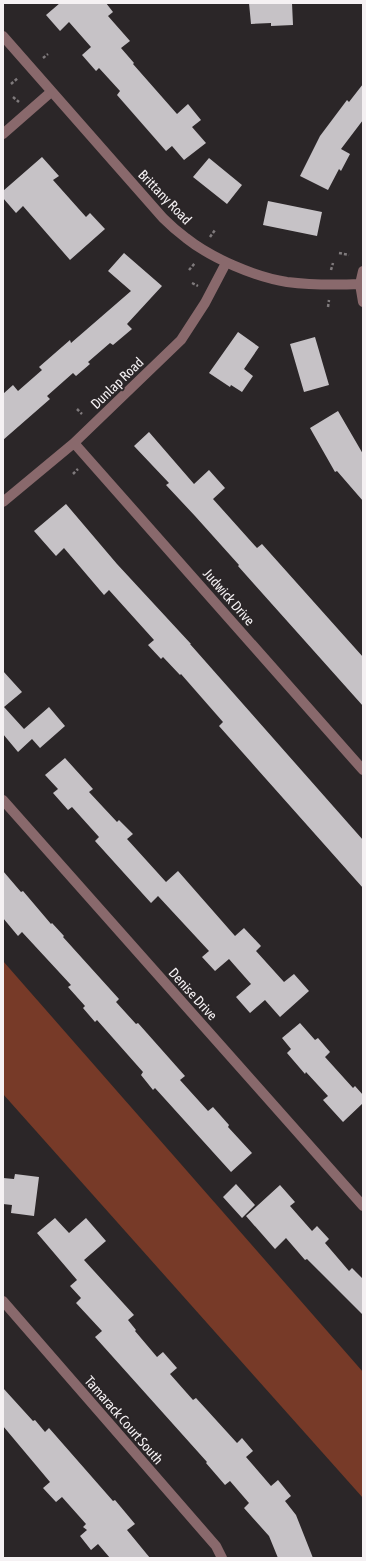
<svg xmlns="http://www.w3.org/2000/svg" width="366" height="1561" viewBox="0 0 366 1561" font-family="'Asap Condensed',sans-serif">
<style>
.green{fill:#773a28}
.building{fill:#c6c2c6}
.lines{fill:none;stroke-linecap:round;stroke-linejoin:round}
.path{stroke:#7f7a7c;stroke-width:2.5;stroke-dasharray:3 2;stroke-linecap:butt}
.minor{stroke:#89696c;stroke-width:10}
.labels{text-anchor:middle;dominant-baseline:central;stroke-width:4;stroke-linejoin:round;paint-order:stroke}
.street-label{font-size:14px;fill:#f5f1f3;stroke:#2b2628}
</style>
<rect width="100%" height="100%" fill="#2b2628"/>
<path class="green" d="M 3,961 L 363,1372 L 363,1498 L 3,1094 Z"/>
<path class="building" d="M 60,3 L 106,3 L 113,12 L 108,16 L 130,41 L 121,48 L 134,63 L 133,64 L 177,114 L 188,104 L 201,120 L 192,127 L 206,143 L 184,160 L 172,146 L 166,151 L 117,95 L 120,91 L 99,68 L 96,71 L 82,55 L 91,47 L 69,22 L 60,31 L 46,15 Z
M 249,3 L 292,3 L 293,25 L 271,26 L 271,23 L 251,24 Z
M 363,84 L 363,120 L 341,149 L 350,154 L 341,171 L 339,169 L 328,190 L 300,176 L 320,136 L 347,100 L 349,102 Z
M 42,157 L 59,176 L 53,180 L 86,217 L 90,213 L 105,229 L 70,260 L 23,206 L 16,213 L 3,198 L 3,191 Z
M 209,158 L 242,185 L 227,204 L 193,177 Z
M 268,201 L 322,212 L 317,236 L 263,225 Z
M 124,253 L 162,286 L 127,324 L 132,329 L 113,345 L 110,343 L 88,362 L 90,364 L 76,376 L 73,373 L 47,396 L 50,399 L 3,440 L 3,394 L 13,385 L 18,391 L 42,370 L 39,367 L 70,340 L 71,343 L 131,291 L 108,271 Z
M 238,332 L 259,347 L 244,369 L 253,376 L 242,392 L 231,385 L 230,387 L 209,373 Z
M 315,337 L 329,385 L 304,392 L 290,344 Z
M 338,411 L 363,454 L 363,501 L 337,471 L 335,472 L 310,428 Z
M 149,432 L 194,484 L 209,470 L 225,488 L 213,499 L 257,548 L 262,544 L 363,657 L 363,706 L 238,566 L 239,565 L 195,516 L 166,485 L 169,483 L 134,446 Z
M 66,504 L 117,564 L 191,644 L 190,644 L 363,840 L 363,888 L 219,726 L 223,722 L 181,674 L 180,675 L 163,657 L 161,659 L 148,645 L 154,640 L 109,590 L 104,595 L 64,548 L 56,556 L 34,531 Z
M 3,671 L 22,692 L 4,707 L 24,729 L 49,707 L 65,726 L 40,748 L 32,739 L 18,752 L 3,734 Z
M 65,758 L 93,789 L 89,792 L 117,822 L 119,820 L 133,834 L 127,839 L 166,882 L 178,871 L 235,936 L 244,928 L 261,946 L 256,951 L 284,982 L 294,974 L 309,991 L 280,1017 L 265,1000 L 250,1013 L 236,997 L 251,984 L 229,959 L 215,971 L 202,957 L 209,951 L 158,896 L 151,903 L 95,841 L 99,837 L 72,807 L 68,810 L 53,793 L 58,789 L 45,775 Z
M 3,871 L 21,892 L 23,891 L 51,924 L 52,923 L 64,936 L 63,937 L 119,999 L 116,1002 L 136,1024 L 138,1023 L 185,1076 L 180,1080 L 208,1111 L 213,1107 L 229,1125 L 228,1127 L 252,1153 L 231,1172 L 155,1088 L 153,1090 L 141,1075 L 143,1072 L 97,1020 L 95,1022 L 83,1008 L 85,1006 L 68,987 L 71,985 L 22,932 L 18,936 L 3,918 Z
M 300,1023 L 315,1040 L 318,1038 L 330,1052 L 325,1057 L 353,1088 L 355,1086 L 363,1095 L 363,1103 L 343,1122 L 323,1100 L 328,1096 L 306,1072 L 305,1074 L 287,1053 L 291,1049 L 282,1038 Z
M 15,1174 L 39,1177 L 34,1216 L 11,1213 L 12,1205 L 3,1204 L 3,1178 L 14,1179 Z
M 236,1184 L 255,1205 L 242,1218 L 223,1197 Z
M 280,1185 L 295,1202 L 290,1206 L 312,1231 L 317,1226 L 329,1239 L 325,1243 L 349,1271 L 352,1268 L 363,1279 L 363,1315 L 307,1259 L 305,1260 L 286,1238 L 275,1249 L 246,1216 Z
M 55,1218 L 69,1233 L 86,1218 L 106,1241 L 84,1260 L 134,1315 L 128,1320 L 136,1330 L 135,1331 L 157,1357 L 163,1352 L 177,1368 L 170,1374 L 193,1400 L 196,1398 L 237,1443 L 242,1438 L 253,1451 L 246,1457 L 271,1486 L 278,1480 L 291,1496 L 285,1501 L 296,1515 L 313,1558 L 278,1558 L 269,1536 L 244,1508 L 249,1503 L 230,1481 L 225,1485 L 206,1463 L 207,1462 L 95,1337 L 102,1331 L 76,1303 L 81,1298 L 70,1286 L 77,1280 L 37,1233 Z
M 3,1388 L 33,1421 L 35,1420 L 45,1432 L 49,1428 L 113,1501 L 115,1500 L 135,1524 L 127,1530 L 150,1558 L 110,1558 L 98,1544 L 91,1550 L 80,1536 L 87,1530 L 83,1527 L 86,1524 L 62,1497 L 56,1502 L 43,1488 L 50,1482 L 3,1426 Z"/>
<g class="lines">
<path class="path" d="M 43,58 L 48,54
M 11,84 L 18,78
M 13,97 L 19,102
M 210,237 L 215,230
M 339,253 L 349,255
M 189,270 L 195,263
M 331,270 L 333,263
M 192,283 L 198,286
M 328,307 L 329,300
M 77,409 L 82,414
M 73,474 L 78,469"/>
<path class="minor" d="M 3,36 L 163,218 C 170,225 178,232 186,238 C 211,258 255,277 287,282 C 311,285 336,285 360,284
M 3,134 L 51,92
M 363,271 L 360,284 L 363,302
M 74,443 L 363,770
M 3,502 L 74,443 L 181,340 L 205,303 L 226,263
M 3,800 L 363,1206
M 3,1301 L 216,1546 L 222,1558"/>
</g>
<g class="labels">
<g class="street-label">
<text transform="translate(165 197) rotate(46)">Brittany Road</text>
<text transform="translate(117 383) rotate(-44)">Dunlap Road</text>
<text transform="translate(229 597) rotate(49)">Judwick Drive</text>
<text transform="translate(193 994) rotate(48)">Denise Drive</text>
<text transform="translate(124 1420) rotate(49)">Tamarack Court South</text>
</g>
</g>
<rect width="366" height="1561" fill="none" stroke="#f5f1f3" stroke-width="8"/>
</svg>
